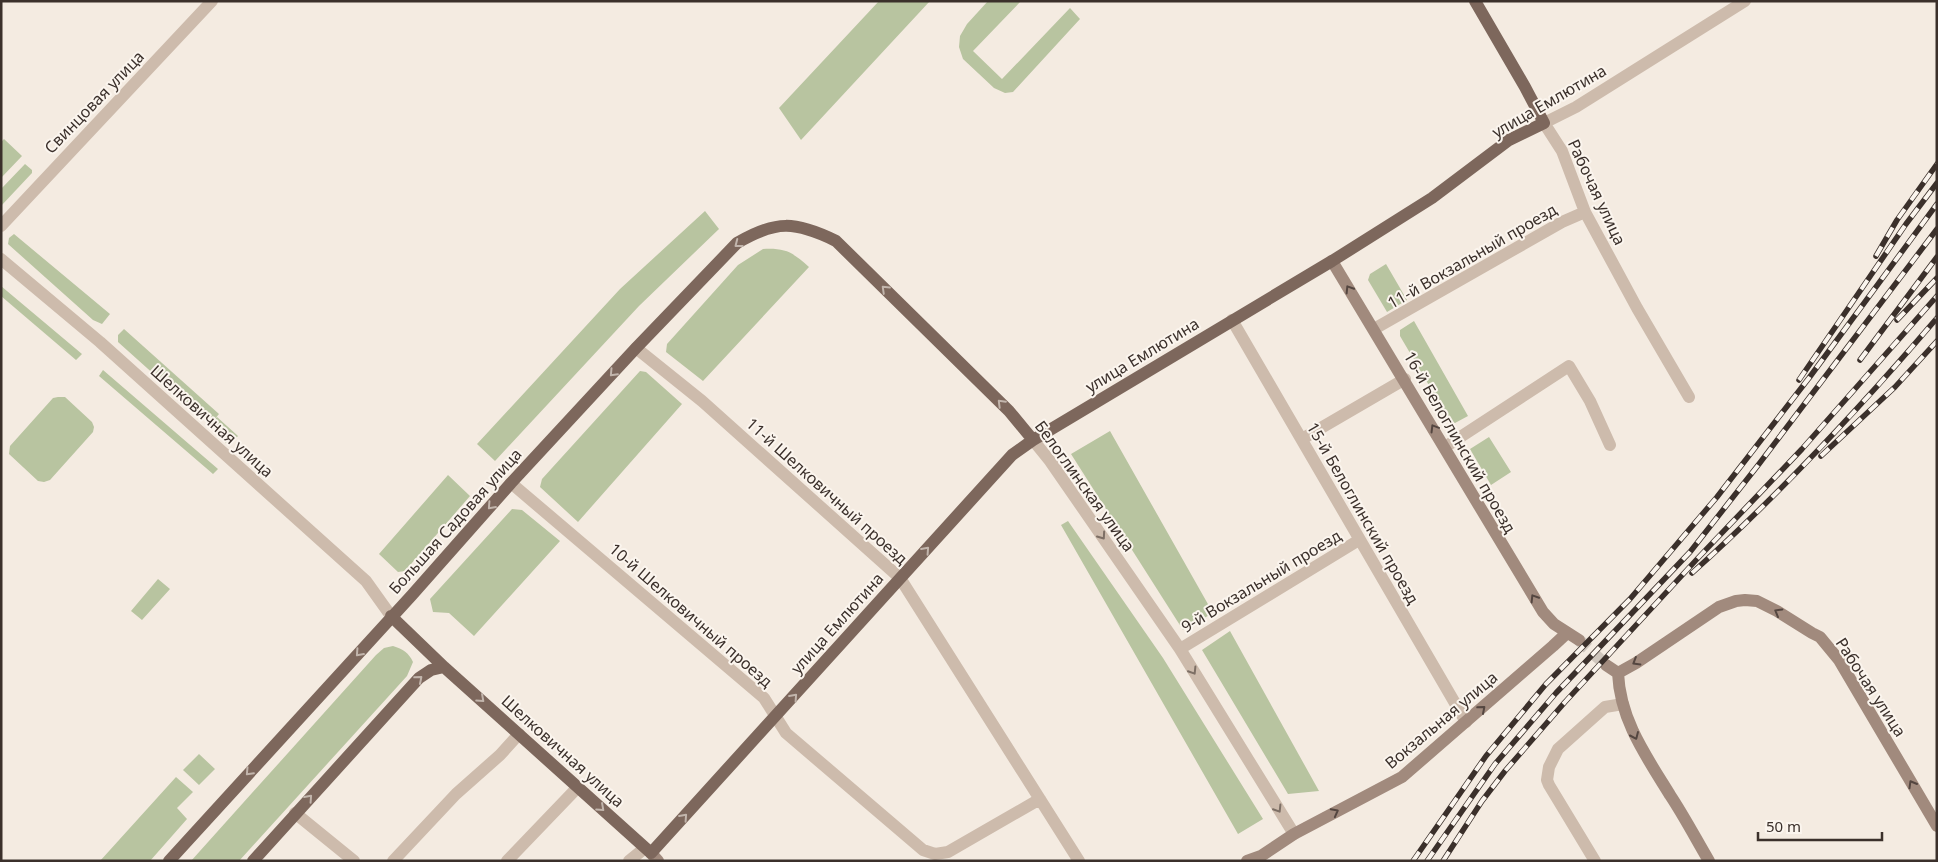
<svg xmlns="http://www.w3.org/2000/svg" width="1938" height="862" viewBox="0 0 1938 862" font-family="'Noto Sans',sans-serif">
<style>
.green{fill:#b8c4a0}
.lines{fill:none;stroke-linecap:round;stroke-linejoin:round}
.secondary-tunnel{stroke:#cfc6bd;stroke-width:12;stroke-dasharray:12 6;stroke-linecap:butt}
.street{stroke:#cdbbac;stroke-width:12}
.secondary{stroke:#a18a7d;stroke-width:12}
.primary{stroke:#7d675c;stroke-width:12}
.rail-casing{stroke:#3b302b;stroke-width:5.5}
.rail{stroke:#fbf5ee;stroke-width:4;stroke-dasharray:11;stroke-linecap:butt}
.oneway{stroke:#c2b5ac}
.oneway2{stroke:#544640}
.oneway3{stroke:#7d6f65}
.labels{text-anchor:middle;dominant-baseline:central;stroke-width:4;stroke-linejoin:round;paint-order:stroke}
.street-label{font-size:16px;fill:#3b302b;stroke:#fbf5ee}
</style>
<rect width="100%" height="100%" fill="#f4ebe1"/>
<path class="green" d="M 879,1 L 930,1 L 801,140 L 779,108 Z
M 988,1 L 1021,1 L 973,51 L 1002,79 L 1070,8 L 1080,19 L 1013,92 L 1005,93 L 994,88 L 963,59 L 959,47 L 960,36 L 967,24 Z
M 4,139 L 22,156 L 1,178 L 1,142 Z
M 25,164 L 32,170 L 32,173 L 1,206 L 1,189 Z
M 705,211 L 719,229 L 639,306 L 495,461 L 477,444 L 620,289 Z
M 14,234 L 110,314 L 102,324 L 93,320 L 8,244 L 9,238 Z
M 763,249 C 786,248 792,252 809,267 L 703,381 L 666,352 L 667,344 L 738,265 Z
M 1386,264 L 1407,300 L 1387,312 L 1368,280 L 1370,274 Z
M 1,286 L 82,354 L 76,360 L 1,296 Z
M 1414,321 L 1468,416 L 1455,423 L 1450,421 L 1400,336 L 1400,330 Z
M 124,329 L 219,414 L 214,420 L 201,408 L 196,412 L 118,342 L 118,335 Z
M 103,370 L 218,469 L 213,474 L 99,376 Z
M 640,371 L 646,372 L 682,404 L 578,522 L 540,487 L 542,479 Z
M 58,397 L 65,397 L 92,422 L 94,427 L 93,432 L 50,480 L 44,482 L 38,481 L 9,454 L 10,446 L 53,398 Z
M 217,417 L 238,436 L 229,446 L 213,431 L 216,427 L 212,423 Z
M 1110,431 L 1213,613 L 1183,630 L 1071,454 Z
M 1489,437 L 1511,472 L 1491,485 L 1470,449 Z
M 448,475 L 470,496 L 405,571 L 398,572 L 379,554 Z
M 512,509 L 522,510 L 560,541 L 474,636 L 449,613 L 433,612 L 430,599 Z
M 1068,521 L 1163,658 L 1263,819 L 1238,834 L 1061,525 Z
M 158,579 L 170,589 L 142,620 L 131,611 Z
M 1230,631 L 1319,791 L 1288,794 L 1202,650 Z
M 393,646 C 403,649 409,653 413,662 L 407,676 L 239,861 L 191,861 L 376,655 L 384,648 Z
M 199,754 L 215,769 L 199,785 L 183,770 Z
M 176,777 L 193,792 L 177,808 L 187,819 L 150,861 L 100,861 Z"/>
<g class="lines">
<path class="secondary-tunnel" d="M 1579,640 L 1606,665"/>
<path class="street" d="M 1,226 L 212,1
M 1,259 L 100,342 L 366,581 L 391,616
M 1232,320 L 1466,722
M 1374,329 L 1562,222 L 1585,212
M 636,348 L 702,401 L 900,578 L 1079,861
M 1689,397 L 1637,308 L 1585,212 L 1562,151 L 1544,123 L 1576,107 L 1745,1
M 1302,439 L 1405,379
M 1033,440 L 1050,461 L 1180,649 L 1294,834
M 1445,447 L 1569,366 L 1590,401 L 1610,445
M 511,483 L 764,698 L 786,733 L 923,850 L 935,854 L 948,852 L 1040,799
M 1180,649 L 1359,540
M 295,813 L 354,861
M 393,861 L 456,794 L 500,755 L 519,734
M 507,861 L 578,787
M 629,861 L 645,848
M 1595,861 L 1549,785 L 1547,780 L 1549,767 L 1558,749 L 1605,707 L 1623,704"/>
<path class="secondary" d="M 1332,261 L 1543,612 L 1554,624 L 1579,640
M 1606,665 L 1618,673
M 1618,673 L 1636,663 L 1719,607 L 1736,601 L 1745,600 L 1757,601 L 1777,611 L 1812,633 L 1820,637 L 1839,660 L 1937,826
M 1618,673 C 1620,720 1646,756 1670,795 C 1684,816 1696,839 1709,861
M 651,853 L 658,861
M 1247,861 L 1261,856 L 1294,834 L 1402,777 L 1553,646 L 1567,633"/>
<path class="primary" d="M 391,616 L 444,667 L 651,853 L 1012,455 L 1033,440 L 1332,261 L 1432,198 L 1509,140 L 1544,123 L 1525,87 L 1475,1
M 169,861 L 412,595 L 511,483 L 636,348 L 737,243 C 776,220 795,221 836,241 L 1009,411 L 1033,440
M 253,861 L 419,678 L 431,670 L 444,667"/>
<g class="rail-casing">
<path id="rail" d="M 1876,256 L 1897,220 L 1937,164
M 1897,320 L 1937,278
M 1860,360 L 1937,257
M 1799,380 L 1906,224 L 1937,183
M 1821,456 L 1895,387 L 1937,341
M 1692,573 C 1780,494 1860,408 1937,318
M 1413,861 L 1486,756 L 1546,684 L 1630,599 L 1717,497 L 1809,378 L 1937,204
M 1427,861 L 1495,764 L 1556,693 L 1690,552 L 1759,464 L 1937,229
M 1443,861 L 1482,801 L 1505,771 L 1565,702 L 1698,558 L 1802,449 L 1937,296"/>
</g>
<use href="#rail" class="rail"/>
</g>
<defs><path id="oneway-chevron" d="M-2-3.5L2.5 0L-2 3.5" fill="none" stroke-width="1.6" stroke-linecap="round" stroke-linejoin="round" transform="scale(1.25)"/></defs>
<g class="oneway">
<use href="#oneway-chevron" transform="translate(738 244) rotate(142)"/>
<use href="#oneway-chevron" transform="translate(885 289) rotate(-136)"/>
<use href="#oneway-chevron" transform="translate(613 373) rotate(133)"/>
<use href="#oneway-chevron" transform="translate(1001 403) rotate(-135)"/>
<use href="#oneway-chevron" transform="translate(491 506) rotate(132)"/>
<use href="#oneway-chevron" transform="translate(926 550) rotate(-48)"/>
<use href="#oneway-chevron" transform="translate(359 653) rotate(132)"/>
<use href="#oneway-chevron" transform="translate(419 679) rotate(-41)"/>
<use href="#oneway-chevron" transform="translate(794 697) rotate(-48)"/>
<use href="#oneway-chevron" transform="translate(481 699) rotate(42)"/>
<use href="#oneway-chevron" transform="translate(249 772) rotate(133)"/>
<use href="#oneway-chevron" transform="translate(309 798) rotate(-48)"/>
<use href="#oneway-chevron" transform="translate(601 808) rotate(42)"/>
<use href="#oneway-chevron" transform="translate(684 817) rotate(-48)"/>
</g>
<g class="oneway2">
<use href="#oneway-chevron" transform="translate(1349 289) rotate(-122)"/>
<use href="#oneway-chevron" transform="translate(1434 428) rotate(-121)"/>
<use href="#oneway-chevron" transform="translate(1534 598) rotate(-122)"/>
<use href="#oneway-chevron" transform="translate(1778 612) rotate(-150)"/>
<use href="#oneway-chevron" transform="translate(1636 662) rotate(149)"/>
<use href="#oneway-chevron" transform="translate(1482 709) rotate(-41)"/>
<use href="#oneway-chevron" transform="translate(1635 736) rotate(66)"/>
<use href="#oneway-chevron" transform="translate(1912 784) rotate(-120)"/>
<use href="#oneway-chevron" transform="translate(1335 812) rotate(-28)"/>
</g>
<g class="oneway3">
<use href="#oneway-chevron" transform="translate(1102 536) rotate(55)"/>
<use href="#oneway-chevron" transform="translate(1193 671) rotate(58)"/>
<use href="#oneway-chevron" transform="translate(1278 809) rotate(58)"/>
</g>
<g class="labels">
<g class="street-label">
<text transform="translate(1549 101) rotate(-30)">улица Емлютина</text>
<text transform="translate(94 102) rotate(-46)">Свинцовая улица</text>
<text transform="translate(1597 192) rotate(65)">Рабочая улица</text>
<text transform="translate(1472 256) rotate(-30)">11-й Вокзальный проезд</text>
<text transform="translate(1142 355) rotate(-31)">улица Емлютина</text>
<text transform="translate(212 421) rotate(42)">Шелковичная улица</text>
<text transform="translate(1460 442) rotate(60)">16-й Белоглинский проезд</text>
<text transform="translate(1085 486) rotate(54)">Белоглинская улица</text>
<text transform="translate(827 491) rotate(42)">11-й Шелковичный проезд</text>
<text transform="translate(1363 513) rotate(60)">15-й Белоглинский проезд</text>
<text transform="translate(455 521) rotate(-48)">Большая Садовая улица</text>
<text transform="translate(1261 581) rotate(-31)">9-й Вокзальный проезд</text>
<text transform="translate(691 615) rotate(41)">10-й Шелковичный проезд</text>
<text transform="translate(837 623) rotate(-48)">улица Емлютина</text>
<text transform="translate(1871 687) rotate(57)">Рабочая улица</text>
<text transform="translate(1441 720) rotate(-40)">Вокзальная улица</text>
<text transform="translate(563 751) rotate(42)">Шелковичная улица</text>
</g>
</g>
<rect width="1938" height="862" fill="none" stroke="#3b302b" stroke-width="5"/>
<path d="M1758 832v8h124v-8" fill="none" stroke="#3b302b" stroke-width="2.5"/>
<text x="1766" y="832" font-size="15" fill="#3b302b" stroke="#fbf5ee" stroke-width="4" paint-order="stroke">50 m</text>
</svg>
